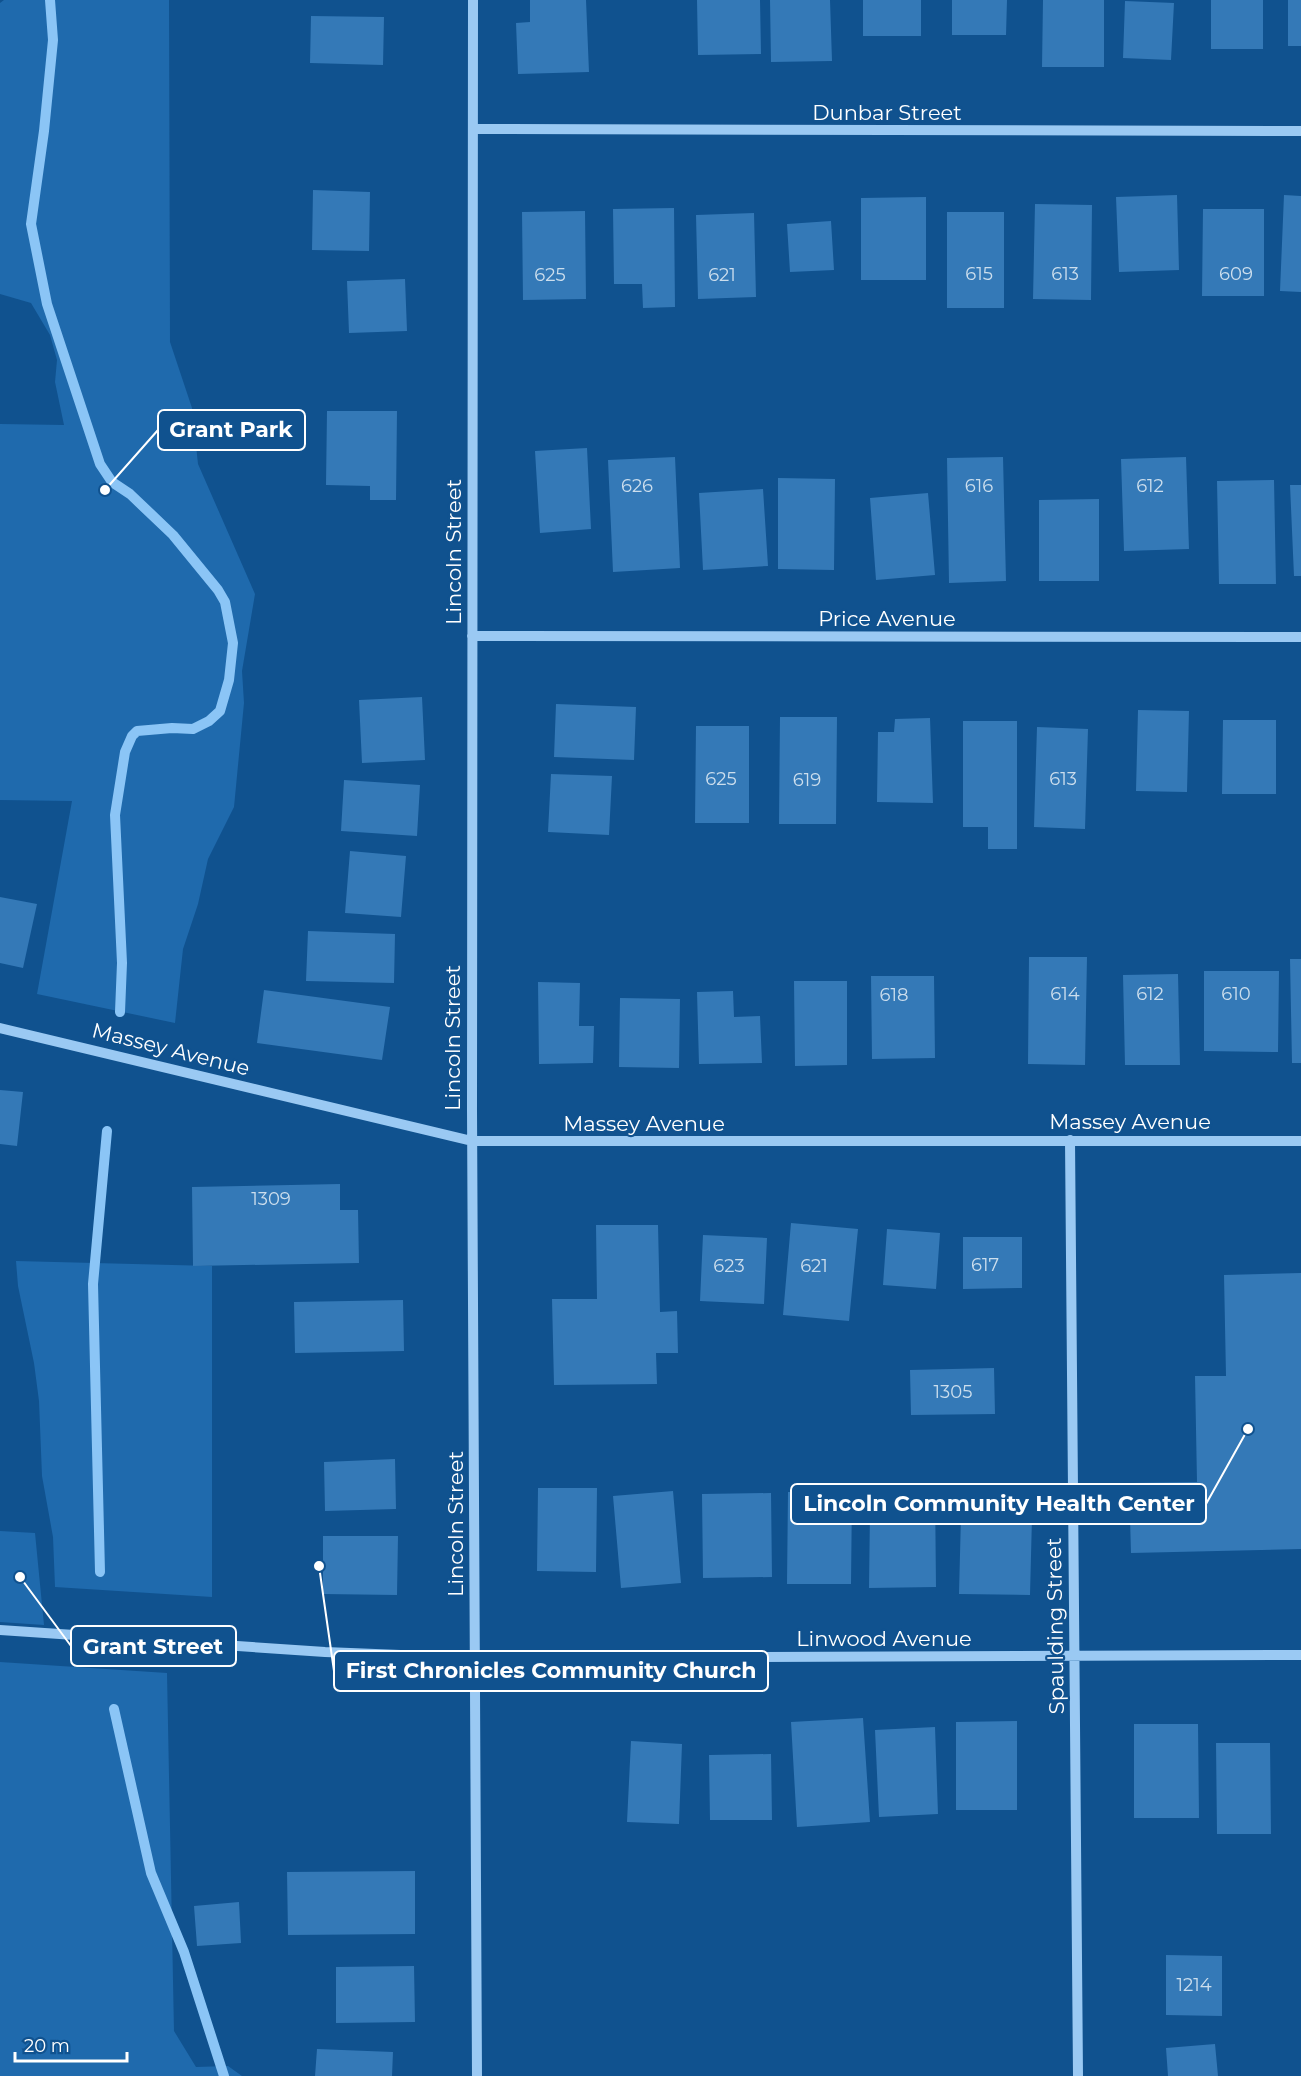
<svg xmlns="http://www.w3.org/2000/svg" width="1301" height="2076" viewBox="0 0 1301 2076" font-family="Montserrat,sans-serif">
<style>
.green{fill:#1f6aad}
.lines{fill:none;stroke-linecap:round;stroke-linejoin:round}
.stream{stroke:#8bc5f6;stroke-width:10}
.building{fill:#3479b7}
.minor{stroke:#9ac9f3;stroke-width:10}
.labels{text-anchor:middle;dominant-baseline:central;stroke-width:4.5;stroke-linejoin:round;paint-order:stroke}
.number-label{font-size:18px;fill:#ccdeed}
.street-label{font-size:21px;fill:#fff;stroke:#10528f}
.leader{fill:none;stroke:#fff;stroke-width:2}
.callout-dot{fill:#fff;stroke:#10528f;stroke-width:2}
.callout{fill:#10528f;stroke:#fff;stroke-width:2}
.callout-label{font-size:22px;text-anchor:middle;font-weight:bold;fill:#fff}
</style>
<rect width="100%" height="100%" fill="#10528f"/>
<path class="green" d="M 4,0 L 169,0 L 170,342 L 192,408 L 198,464 L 255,594 L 242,671 L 244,703 L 234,807 L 208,859 L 198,904 L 183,949 L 175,1023 L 37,994 L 72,801 L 0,800 L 0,424 L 64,425 L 55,382 L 57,360 L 50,335 L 31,303 L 0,294 L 0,3 Z
M 16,1261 L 212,1266 L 212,1597 L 55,1587 L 53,1537 L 42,1476 L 39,1401 L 34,1363 L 18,1286 Z
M 0,1531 L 35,1533 L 44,1625 L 0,1622 Z
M 0,1662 L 167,1673 L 174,2031 L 196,2067 L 228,2066 L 242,2076 L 0,2076 Z"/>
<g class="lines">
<path class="stream" d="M 50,0 L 53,40 L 44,131 L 31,224 L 47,304 L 100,464 L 112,482 L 130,494 L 173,535 L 218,590 L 225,602 L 233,643 L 229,680 L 220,711 L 209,721 L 193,729 L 172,728 L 137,731 L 132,736 L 125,752 L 115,815 L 122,963 L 120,1012
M 100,1572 L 93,1284 L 107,1131
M 114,1709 L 151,1873 L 184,1952 L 224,2076"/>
</g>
<path class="building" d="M 530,0 L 586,0 L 589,72 L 518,74 L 516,23 L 530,22 Z
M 697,0 L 760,0 L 761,54 L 698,55 Z
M 770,0 L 830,0 L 832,61 L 771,62 Z
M 863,0 L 921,0 L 921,36 L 863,36 Z
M 952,0 L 1007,0 L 1006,35 L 952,35 Z
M 1043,0 L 1104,0 L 1104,67 L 1042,67 Z
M 1211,0 L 1263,0 L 1263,49 L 1211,49 Z
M 1288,0 L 1301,0 L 1301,46 L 1288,46 Z
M 1125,1 L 1174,3 L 1171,60 L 1123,58 Z
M 311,16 L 384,17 L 383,65 L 310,63 Z
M 313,190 L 370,192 L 369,251 L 312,250 Z
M 1177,195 L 1179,270 L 1119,272 L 1116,197 Z
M 1284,195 L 1301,196 L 1301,292 L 1280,291 Z
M 926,197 L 926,280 L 861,280 L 861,198 Z
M 1035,204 L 1092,205 L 1091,300 L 1033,299 Z
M 674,208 L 675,307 L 643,308 L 642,284 L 614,284 L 613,209 Z
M 1203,209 L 1264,209 L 1264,296 L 1202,296 Z
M 585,211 L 586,299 L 523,300 L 522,212 Z
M 947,212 L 1004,212 L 1004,308 L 947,308 Z
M 754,213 L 756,297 L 698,299 L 696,215 Z
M 831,221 L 834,270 L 790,272 L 787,224 Z
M 405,279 L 407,331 L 349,333 L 347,281 Z
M 327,411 L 397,411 L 396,500 L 370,500 L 370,486 L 326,485 Z
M 587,448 L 591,529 L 540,533 L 535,451 Z
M 675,457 L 680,568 L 613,572 L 608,460 Z
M 1003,457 L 1006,581 L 949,583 L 947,458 Z
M 1186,457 L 1189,549 L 1124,551 L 1121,459 Z
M 778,478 L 835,479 L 834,570 L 778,569 Z
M 1274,480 L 1276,584 L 1219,584 L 1217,481 Z
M 1290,485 L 1301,485 L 1301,576 L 1294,576 Z
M 763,489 L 768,566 L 703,570 L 699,493 Z
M 928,493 L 935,575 L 876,580 L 870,498 Z
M 1099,499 L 1099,581 L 1039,581 L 1039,500 Z
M 422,697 L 425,760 L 362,763 L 359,700 Z
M 556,704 L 636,707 L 634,760 L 554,757 Z
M 1138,710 L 1189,711 L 1187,792 L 1136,791 Z
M 780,717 L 837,717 L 836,824 L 779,824 Z
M 930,718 L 933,803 L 877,802 L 878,732 L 894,732 L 895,719 Z
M 1223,720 L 1276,720 L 1276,794 L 1222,794 Z
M 963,721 L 1017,721 L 1017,849 L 988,849 L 988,827 L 963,827 Z
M 696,726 L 749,726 L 749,823 L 695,823 Z
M 1037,727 L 1088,729 L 1085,829 L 1034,827 Z
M 551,774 L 612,776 L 609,835 L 548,832 Z
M 344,780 L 420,785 L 417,836 L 341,831 Z
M 350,851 L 406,856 L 401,917 L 345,913 Z
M 0,897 L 37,904 L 23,968 L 0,963 Z
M 308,931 L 395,934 L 394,983 L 306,981 Z
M 1029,957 L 1087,957 L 1085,1065 L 1028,1064 Z
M 1290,959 L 1301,959 L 1301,1063 L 1292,1063 Z
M 1204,971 L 1279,971 L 1278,1052 L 1204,1051 Z
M 1178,974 L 1180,1065 L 1125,1065 L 1123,975 Z
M 871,976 L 934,976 L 935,1058 L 872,1059 Z
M 794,981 L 847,981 L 847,1065 L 795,1066 Z
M 538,982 L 580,983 L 579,1026 L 594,1026 L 593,1063 L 539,1064 Z
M 264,990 L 390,1007 L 382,1060 L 257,1043 Z
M 733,991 L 734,1017 L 760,1016 L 762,1063 L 699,1064 L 697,992 Z
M 620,998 L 680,999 L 679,1068 L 619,1067 Z
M 0,1090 L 23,1092 L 17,1146 L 0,1144 Z
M 340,1184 L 340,1210 L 358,1210 L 359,1263 L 193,1266 L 192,1187 Z
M 791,1223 L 858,1229 L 849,1321 L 783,1315 Z
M 596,1225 L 658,1225 L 660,1312 L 677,1311 L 678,1353 L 656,1353 L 657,1384 L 554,1385 L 552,1299 L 597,1299 Z
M 887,1229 L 940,1233 L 936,1289 L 883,1285 Z
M 703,1235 L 767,1238 L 764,1304 L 700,1301 Z
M 963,1237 L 1022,1237 L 1022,1288 L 963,1289 Z
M 1301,1273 L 1301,1549 L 1131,1553 L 1129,1483 L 1197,1482 L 1195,1376 L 1226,1376 L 1224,1275 Z
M 403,1300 L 404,1351 L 295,1353 L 294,1302 Z
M 994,1368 L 995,1414 L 911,1415 L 910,1370 Z
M 395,1459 L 396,1509 L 325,1511 L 324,1462 Z
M 538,1488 L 597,1488 L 596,1572 L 537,1571 Z
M 901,1488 L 935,1488 L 936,1587 L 869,1588 L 870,1511 L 901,1512 Z
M 673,1491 L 681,1583 L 621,1588 L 613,1496 Z
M 788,1492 L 852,1493 L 851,1584 L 787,1584 Z
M 771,1493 L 772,1577 L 703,1578 L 702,1494 Z
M 961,1515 L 1032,1517 L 1030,1595 L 959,1594 Z
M 323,1536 L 398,1536 L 397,1595 L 323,1594 Z
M 863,1718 L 870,1822 L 797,1827 L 791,1722 Z
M 1017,1721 L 1017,1810 L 956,1810 L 956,1722 Z
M 1134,1724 L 1198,1724 L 1199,1818 L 1134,1818 Z
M 935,1727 L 938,1814 L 879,1817 L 875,1730 Z
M 631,1741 L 682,1744 L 679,1824 L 627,1822 Z
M 1216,1743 L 1270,1743 L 1271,1834 L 1217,1834 Z
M 771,1754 L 772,1820 L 710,1820 L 709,1755 Z
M 415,1871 L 415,1934 L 288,1935 L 287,1872 Z
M 239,1902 L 241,1943 L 197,1946 L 194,1906 Z
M 1166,1955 L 1222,1956 L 1222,2016 L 1166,2015 Z
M 414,1966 L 415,2022 L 336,2023 L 336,1967 Z
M 1215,2044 L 1218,2076 L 1168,2076 L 1166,2048 Z
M 317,2049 L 393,2052 L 392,2076 L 315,2076 Z"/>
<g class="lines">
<path class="minor" d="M 473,0 L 472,1110 L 477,2076
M 473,129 L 1301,131
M 472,636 L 1301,637
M 0,1028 L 472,1141 L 1301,1141
M 1070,1140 L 1078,2076
M 0,1630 L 325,1652 L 476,1658 L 1301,1655"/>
</g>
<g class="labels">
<g class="number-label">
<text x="979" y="274">615</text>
<text x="1065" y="274">613</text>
<text x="1236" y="274">609</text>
<text x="550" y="275">625</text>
<text x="722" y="275">621</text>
<text x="637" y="486">626</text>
<text x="979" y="486">616</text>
<text x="1150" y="486">612</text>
<text x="721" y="779">625</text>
<text x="1063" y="779">613</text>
<text x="807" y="780">619</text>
<text x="1065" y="994">614</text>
<text x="1150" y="994">612</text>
<text x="1236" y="994">610</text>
<text x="894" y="995">618</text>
<text x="271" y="1199">1309</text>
<text x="985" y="1265">617</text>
<text x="729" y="1266">623</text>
<text x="814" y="1266">621</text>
<text x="953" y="1392">1305</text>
<text x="1194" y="1985">1214</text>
</g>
<g class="street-label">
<text x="887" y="112">Dunbar Street</text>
<text transform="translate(453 552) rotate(-90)">Lincoln Street</text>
<text x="887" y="618">Price Avenue</text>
<text transform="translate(452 1038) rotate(-90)">Lincoln Street</text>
<text transform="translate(171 1049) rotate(14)">Massey Avenue</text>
<text x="1130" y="1121">Massey Avenue</text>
<text x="644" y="1123">Massey Avenue</text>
<text transform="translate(455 1524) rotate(-90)">Lincoln Street</text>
<text transform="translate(1055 1626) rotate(-91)">Spaulding Street</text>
<text x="884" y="1638">Linwood Avenue</text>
</g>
</g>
<path class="leader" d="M105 490L158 430M1248 1429L1206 1504M20 1577L71 1646M319 1566L334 1671"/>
<g class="callout-dot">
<circle cx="105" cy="490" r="6"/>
<circle cx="1248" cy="1429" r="6"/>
<circle cx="20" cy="1577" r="6"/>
<circle cx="319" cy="1566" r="6"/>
</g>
<g class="callout">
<rect x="158" y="410" width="147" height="40" rx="6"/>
<rect x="791" y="1484" width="415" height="40" rx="6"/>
<rect x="71" y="1626" width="165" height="40" rx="6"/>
<rect x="334" y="1651" width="434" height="40" rx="6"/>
</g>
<g class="callout-label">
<text x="231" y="437">Grant Park</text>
<text x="999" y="1511">Lincoln Community Health Center</text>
<text x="153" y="1654">Grant Street</text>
<text x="551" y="1678">First Chronicles Community Church</text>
</g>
<path d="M15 2052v9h112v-9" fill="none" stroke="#ffffff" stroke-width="3"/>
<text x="24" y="2052" font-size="18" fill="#ffffff" stroke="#10528f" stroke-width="4.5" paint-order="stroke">20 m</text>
</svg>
